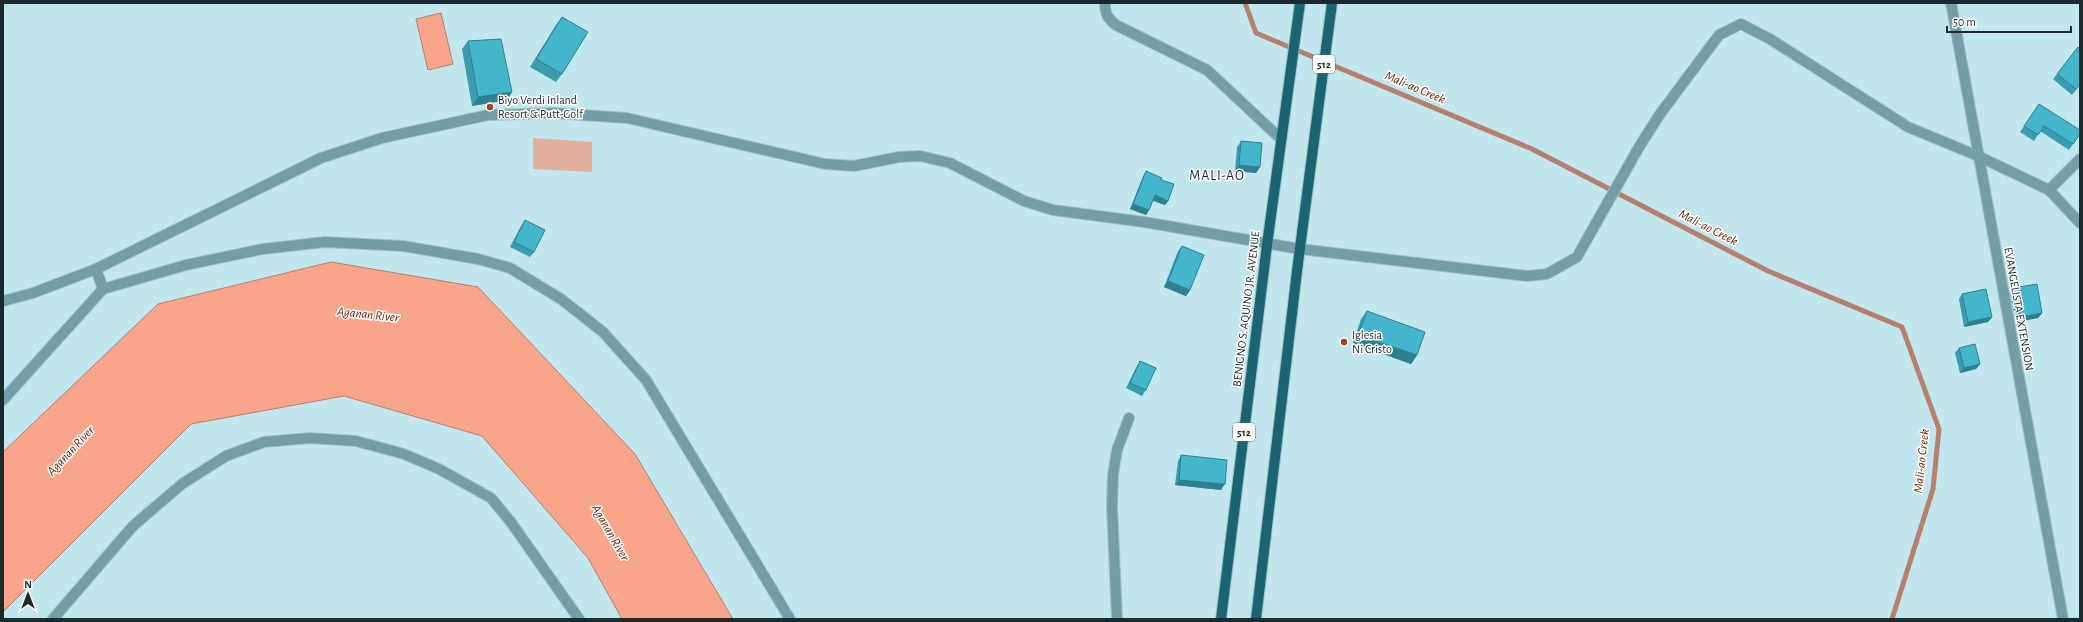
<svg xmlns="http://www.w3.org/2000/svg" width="2083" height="622" viewBox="0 0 2083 622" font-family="'Alegreya Sans',sans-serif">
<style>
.pitch{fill:#e2ae9e}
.water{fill:#f8a58b;stroke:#b6806f}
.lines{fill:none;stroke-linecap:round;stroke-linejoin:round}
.stream{stroke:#b6806f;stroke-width:5}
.minor-casing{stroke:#a1c0c7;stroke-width:12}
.tertiary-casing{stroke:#a1c0c7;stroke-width:12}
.primary-casing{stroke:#a1c0c7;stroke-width:12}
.minor{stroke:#749ea7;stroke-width:10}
.tertiary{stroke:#749ea7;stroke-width:10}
.primary{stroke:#1b6471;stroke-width:10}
.wall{fill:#3a9daf}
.shaded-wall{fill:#307f8f}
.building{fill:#44b6cc;stroke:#307f8f}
.poi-dot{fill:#a9421e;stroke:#fff;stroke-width:1.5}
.labels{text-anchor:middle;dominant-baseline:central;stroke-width:3;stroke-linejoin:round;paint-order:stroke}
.shield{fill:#fff;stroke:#606a6c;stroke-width:1}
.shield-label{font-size:11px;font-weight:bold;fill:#1c2a2d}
.poi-label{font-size:12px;fill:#1c2a2d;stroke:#fff;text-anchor:start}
.street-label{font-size:12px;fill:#1c2a2d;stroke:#fff}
.water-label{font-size:13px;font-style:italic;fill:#6b240a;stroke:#fff}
.quarter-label{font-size:14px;letter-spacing:1px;fill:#1c2a2d;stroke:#fff}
</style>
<rect width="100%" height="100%" fill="#c2e6ee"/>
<path class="pitch" d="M 533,138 L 592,142 L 592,172 L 533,169 Z"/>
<path class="water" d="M 441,13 L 453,64 L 428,70 L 416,19 Z
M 331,262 L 478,287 L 635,454 L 733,619 L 622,619 L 588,558 L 482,436 L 344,396 L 191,424 L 3,612 L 3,452 L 158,304 Z"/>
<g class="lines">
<path class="stream" d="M 1245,3 L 1256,33 L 1532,149 L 1768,271 L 1902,327 L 1939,429 L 1933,489 L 1892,619"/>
<g class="minor-casing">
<path id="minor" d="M 1105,3 C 1105,14 1108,19 1116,25 L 1207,70 L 1281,139
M 1951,3 L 2063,619
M 103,289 L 186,265 L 263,249 L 325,242 L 403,246 L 478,259 L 510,268 L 561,299 L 603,332 L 646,380 L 790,619
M 3,400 L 103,289 L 96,269
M 53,619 L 133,526 L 182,484 L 226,456 L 264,442 L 310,438 L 356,441 L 404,454 L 439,469 L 491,498 L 510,521 L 579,619
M 1117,619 L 1112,506 L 1113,475 L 1117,450 L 1129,418"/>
</g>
<g class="tertiary-casing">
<path id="tertiary" d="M 2049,190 L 2080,159
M 3,301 L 33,293 L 96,269 L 321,158 L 382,138 L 488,115 L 553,113 L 627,118 L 825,164 L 854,166 L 899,157 L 920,156 L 950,163 L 1024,201 L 1053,210 L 1144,222 L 1300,249 L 1527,276 L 1547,274 L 1577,257 L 1639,147 L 1660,114 L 1719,35 L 1741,24 L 1770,39 L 1908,127 L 1978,156 L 2049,190 L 2080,223"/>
</g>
<g class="primary-casing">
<path id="primary" d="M 1221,619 L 1267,245 L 1300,3
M 1256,619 L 1297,271 L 1332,3"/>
</g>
<use href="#minor" class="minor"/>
<use href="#tertiary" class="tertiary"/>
<use href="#primary" class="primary"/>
</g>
<path class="wall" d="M 562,17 L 562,74 L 556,82 L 530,67 L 556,25 Z
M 468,41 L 512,92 L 507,100 L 472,106 L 462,49 Z
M 2057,74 L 2080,85 L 2072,95 L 2053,79 Z
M 2039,104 L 2080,134 L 2069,150 L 2040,131 L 2034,141 L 2020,132 Z
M 1241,141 L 1260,167 L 1256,173 L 1235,171 L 1237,147 Z
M 1146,171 L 1161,180 L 1168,201 L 1165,205 L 1153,201 L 1149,210 L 1146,215 L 1130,209 L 1143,176 Z
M 525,220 L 534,252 L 530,257 L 510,247 L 521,226 Z
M 1182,246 L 1190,290 L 1186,296 L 1164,287 L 1178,251 Z
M 2014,288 L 2042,313 L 2038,318 L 2016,322 L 2010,294 Z
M 1962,294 L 1992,317 L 1988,322 L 1964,327 L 1959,299 Z
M 1367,311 L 1417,355 L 1411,364 L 1353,343 L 1361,319 Z
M 1959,348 L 1980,364 L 1976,369 L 1960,373 L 1955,353 Z
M 1140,361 L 1146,390 L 1142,396 L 1126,388 L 1137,366 Z
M 1181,455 L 1221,490 L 1175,485 L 1178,461 Z"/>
<path class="shaded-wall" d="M 512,92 L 507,100 L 472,106 L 478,97 Z
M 1239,165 L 1260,167 L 1256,173 L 1235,171 Z
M 1155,195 L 1168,201 L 1165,205 L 1152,200 Z
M 1133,204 L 1149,210 L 1146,215 L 1130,209 Z
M 1168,281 L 1190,290 L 1186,296 L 1164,287 Z
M 2042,313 L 2038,318 L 2016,322 L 2020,317 Z
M 1992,317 L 1988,322 L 1964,327 L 1968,322 Z
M 1358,335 L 1417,355 L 1411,364 L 1353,343 Z
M 1980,364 L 1976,369 L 1960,373 L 1964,368 Z
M 1179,480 L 1225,484 L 1221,490 L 1175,485 Z"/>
<path class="building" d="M 562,17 L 588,32 L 562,74 L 536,59 Z
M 501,39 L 512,92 L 478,97 L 468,41 Z
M 2078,47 L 2080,49 L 2080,85 L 2076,89 L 2057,74 Z
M 2039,104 L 2080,130 L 2080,134 L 2073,144 L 2044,126 L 2038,135 L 2024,126 Z
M 1241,141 L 1262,143 L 1260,167 L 1239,165 Z
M 1146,171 L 1162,178 L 1161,180 L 1174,184 L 1168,201 L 1155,195 L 1149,210 L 1133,204 Z
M 525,220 L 545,230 L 534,252 L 514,242 Z
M 1182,246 L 1204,255 L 1190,290 L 1168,281 Z
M 2037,284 L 2042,313 L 2020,317 L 2014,288 Z
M 1986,289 L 1992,317 L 1968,322 L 1962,294 Z
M 1367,311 L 1425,332 L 1417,355 L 1358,335 Z
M 1975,344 L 1980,364 L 1964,368 L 1959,348 Z
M 1140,361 L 1156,368 L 1146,390 L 1130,383 Z
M 1181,455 L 1227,460 L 1225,484 L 1179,480 Z"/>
<g class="poi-dot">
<circle cx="490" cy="107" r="4"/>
<circle cx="1344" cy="342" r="4"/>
</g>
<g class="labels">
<g class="shield">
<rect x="1313" y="55" width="22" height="18" rx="3"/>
<rect x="1233" y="423" width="22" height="18" rx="3"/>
</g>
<g class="shield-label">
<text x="1324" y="64">512</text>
<text x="1244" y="432">512</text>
</g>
<g class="poi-label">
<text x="498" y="100">Biyo Verdi Inland<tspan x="498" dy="14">Resort &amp; Putt-Golf</tspan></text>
<text x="1352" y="335">Iglesia<tspan x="1352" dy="14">Ni Cristo</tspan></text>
</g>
<g class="street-label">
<text transform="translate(1246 309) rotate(-83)">BENIGNO S. AQUINO JR. AVENUE</text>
<text transform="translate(2019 309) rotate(80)">EVANGELISTA EXTENSION</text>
</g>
<g class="water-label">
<text transform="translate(1415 88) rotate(23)">Mali-ao Creek</text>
<text transform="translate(1708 228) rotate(27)">Mali-ao Creek</text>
<text transform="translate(368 315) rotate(6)">Aganan River</text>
<text transform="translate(71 451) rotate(-47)">Aganan River</text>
<text transform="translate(1922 461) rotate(-84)">Mali-ao Creek</text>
<text transform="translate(610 533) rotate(60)">Aganan River</text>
</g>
<g class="quarter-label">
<text x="1217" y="176">MALI-AO</text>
</g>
</g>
<rect width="2083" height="622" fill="none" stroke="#1c2a2d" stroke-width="8"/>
<g transform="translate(28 594)" stroke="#ffffff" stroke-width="3" paint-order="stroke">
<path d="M0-3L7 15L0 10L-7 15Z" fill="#1c2a2d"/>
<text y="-6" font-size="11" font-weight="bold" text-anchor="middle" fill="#1c2a2d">N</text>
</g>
<path d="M1947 26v6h124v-6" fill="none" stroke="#1c2a2d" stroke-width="2"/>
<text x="1953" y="26" font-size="12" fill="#1c2a2d" stroke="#ffffff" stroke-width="3" paint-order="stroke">50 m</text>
</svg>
